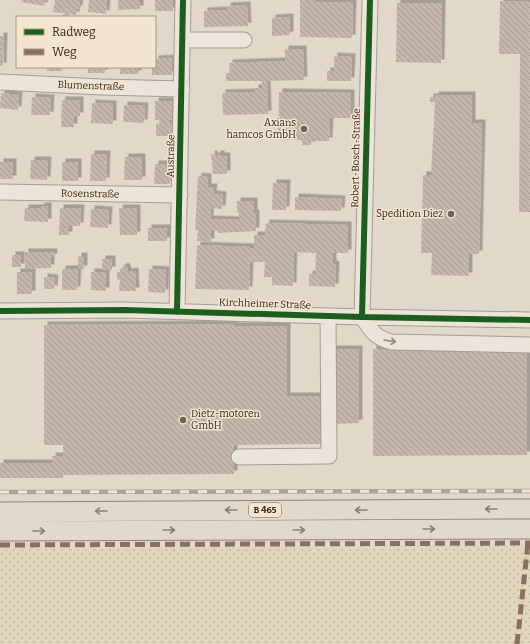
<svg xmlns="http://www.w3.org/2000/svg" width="530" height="644" viewBox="0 0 530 644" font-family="Bitter,serif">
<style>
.farmland{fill:url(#farmland-dots)}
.building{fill:url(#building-back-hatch);filter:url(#shadow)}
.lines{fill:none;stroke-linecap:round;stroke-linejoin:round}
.minor-casing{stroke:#a69d94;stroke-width:17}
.major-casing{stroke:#8b837a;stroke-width:21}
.minor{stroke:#eae4db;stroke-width:15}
.major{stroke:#e1d9cd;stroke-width:19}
.rail-casing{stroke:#a9a39c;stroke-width:4.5}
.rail{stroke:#f3e5cf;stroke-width:3;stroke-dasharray:9;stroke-linecap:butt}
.quiet{stroke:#8d6e63;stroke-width:5;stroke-dasharray:10 5;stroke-linecap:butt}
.cycleway-casing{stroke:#f3e5cf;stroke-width:8}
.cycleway{stroke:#1b5e20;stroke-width:6}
.oneway{stroke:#8e857c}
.oneway2{stroke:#8a8075}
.poi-dot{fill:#70645a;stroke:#f3e5cf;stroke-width:1.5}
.labels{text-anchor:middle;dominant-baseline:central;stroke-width:3;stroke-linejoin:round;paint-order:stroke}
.shield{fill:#f3e5cf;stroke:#6d5f52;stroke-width:1}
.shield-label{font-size:9px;font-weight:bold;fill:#33261d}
.street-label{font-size:10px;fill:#33261d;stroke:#f3e5cf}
.poi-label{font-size:10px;fill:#33261d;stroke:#f3e5cf;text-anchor:end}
</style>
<defs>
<pattern id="farmland-dots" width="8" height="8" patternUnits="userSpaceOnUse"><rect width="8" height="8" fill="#e0d6bb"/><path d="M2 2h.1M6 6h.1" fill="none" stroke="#c1b8a0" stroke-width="1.8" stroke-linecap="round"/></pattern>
<pattern id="building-back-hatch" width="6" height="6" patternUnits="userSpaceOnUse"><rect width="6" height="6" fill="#c5b6ab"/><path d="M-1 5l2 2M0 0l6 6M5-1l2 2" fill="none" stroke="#aa9c93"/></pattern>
<filter id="shadow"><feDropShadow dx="3.5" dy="-3.5" stdDeviation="0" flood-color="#0004"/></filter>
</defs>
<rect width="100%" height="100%" fill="#e1d8ca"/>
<path class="farmland" d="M 530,546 L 530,644 L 0,644 L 0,548 Z"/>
<path class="building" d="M 22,0 L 45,0 L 44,6 L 21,2 Z
M 55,0 L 80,0 L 79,9 L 77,9 L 76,15 L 69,14 L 69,17 L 63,16 L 64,13 L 53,12 Z
M 89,0 L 107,0 L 106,14 L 88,12 Z
M 118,0 L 140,0 L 140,9 L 118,10 Z
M 155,0 L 172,0 L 173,11 L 155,11 Z
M 300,0 L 315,0 L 315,2 L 353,3 L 352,38 L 300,37 Z
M 500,1 L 530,1 L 530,212 L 519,212 L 520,54 L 499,54 Z
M 397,3 L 442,3 L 441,63 L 396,62 Z
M 247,5 L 248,26 L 204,27 L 204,11 L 227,10 L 227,6 Z
M 290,17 L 290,35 L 272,36 L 272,18 Z
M 0,36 L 4,36 L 3,66 L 0,66 Z
M 285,49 L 303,49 L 304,80 L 267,81 L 268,114 L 223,115 L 222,93 L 255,92 L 255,88 L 262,88 L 262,81 L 226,81 L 226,73 L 230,73 L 229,63 L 285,61 Z
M 334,56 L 352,57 L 351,81 L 327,81 L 327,71 L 334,71 Z
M 172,58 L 172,75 L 152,75 L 152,67 L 155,67 L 155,59 Z
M 47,67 L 62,67 L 62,71 L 47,71 Z
M 88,67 L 105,67 L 105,73 L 88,73 Z
M 120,67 L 138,67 L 138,74 L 120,74 Z
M 279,92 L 351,93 L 351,118 L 330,118 L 329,141 L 311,141 L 311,145 L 302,145 L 302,140 L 278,140 Z
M 1,93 L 19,95 L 18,110 L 0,108 Z
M 435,95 L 472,95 L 472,123 L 482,123 L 479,254 L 469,254 L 469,276 L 431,275 L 432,253 L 421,253 L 423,175 L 431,175 L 435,102 L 430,102 L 430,97 L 435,97 Z
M 32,97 L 51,98 L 50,115 L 31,115 Z
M 62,100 L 80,100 L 80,116 L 74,116 L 74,127 L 61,127 Z
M 155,101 L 172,101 L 172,120 L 170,120 L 170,124 L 171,124 L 172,136 L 156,136 L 156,124 L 160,124 L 160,120 L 155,120 Z
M 92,103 L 113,104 L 113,124 L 91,123 Z
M 124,105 L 145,106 L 144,123 L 123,122 Z
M 91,154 L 107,154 L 106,181 L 90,181 Z
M 211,154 L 214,154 L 214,156 L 217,156 L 217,154 L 221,154 L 221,156 L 227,156 L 227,174 L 213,174 Z
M 125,157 L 142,157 L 142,180 L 124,180 Z
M 31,160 L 48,160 L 47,180 L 30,179 Z
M 0,162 L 13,162 L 13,179 L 0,179 Z
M 62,162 L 78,162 L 78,181 L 62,181 Z
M 155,164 L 171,164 L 170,184 L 154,184 Z
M 198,176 L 208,177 L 208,187 L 214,187 L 213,194 L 223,195 L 222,209 L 211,208 L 210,219 L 239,220 L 239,213 L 237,213 L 237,201 L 254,201 L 254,213 L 256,213 L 256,231 L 218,233 L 218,231 L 211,231 L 211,242 L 197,241 L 198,230 L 195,230 Z
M 273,183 L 287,183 L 286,210 L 272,210 Z
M 295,197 L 342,199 L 341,211 L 295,210 Z
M 41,206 L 48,206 L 48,222 L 24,221 L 25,208 L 41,208 Z
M 60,208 L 81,208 L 80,226 L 69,226 L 69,235 L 59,235 Z
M 119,208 L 137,208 L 137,235 L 120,235 Z
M 91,209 L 109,210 L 108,228 L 90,227 Z
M 266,223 L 348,225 L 348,253 L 333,253 L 333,264 L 336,265 L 335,287 L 309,286 L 309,274 L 315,274 L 316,253 L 294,252 L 293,286 L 272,285 L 272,277 L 264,277 L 265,262 L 250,262 L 249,290 L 195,289 L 197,245 L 250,247 L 250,248 L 254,248 L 254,235 L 265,235 Z
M 148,228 L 167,228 L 167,241 L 148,241 Z
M 25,252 L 54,252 L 54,257 L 51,257 L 51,268 L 25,269 Z
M 12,255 L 21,255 L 21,267 L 12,267 Z
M 78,256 L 84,256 L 84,269 L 78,269 Z
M 102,259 L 112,259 L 112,270 L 102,270 Z
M 125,266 L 127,268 L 128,272 L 135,271 L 136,291 L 119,291 L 120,280 L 117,279 L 117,272 L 120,272 L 121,268 Z
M 62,269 L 78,269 L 77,290 L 62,290 Z
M 149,269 L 166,270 L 165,293 L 148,292 Z
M 17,272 L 32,272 L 32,294 L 17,294 Z
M 91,272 L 106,272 L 106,291 L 91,290 Z
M 44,277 L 55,278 L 54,289 L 44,289 Z
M 234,324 L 234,326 L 287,326 L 287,396 L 323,396 L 323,444 L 234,445 L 234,474 L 63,475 L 63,478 L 0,478 L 0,463 L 53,463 L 52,456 L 63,456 L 63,445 L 44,445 L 44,325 Z
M 332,349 L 359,349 L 359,423 L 333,424 Z
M 373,349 L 527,349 L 527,455 L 373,456 Z"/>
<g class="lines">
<g class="minor-casing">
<path id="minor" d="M 370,0 L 362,317 C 372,331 375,338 392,342 L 530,345
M 183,40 L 244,40
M 0,82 L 102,87 L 182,89
M 0,192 L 180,195
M 0,311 L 124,310 L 362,317 L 530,320
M 177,312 L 183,0
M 239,457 L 329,456 L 328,316"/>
</g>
<g class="major-casing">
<path id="major" d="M 0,512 L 530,509
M 0,531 L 530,529"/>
</g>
<use href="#minor" class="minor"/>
<use href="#major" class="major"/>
<g class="rail-casing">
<path id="rail" d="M 0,492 L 530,491"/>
</g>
<use href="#rail" class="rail"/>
<path class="quiet" d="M 0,545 L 530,543
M 517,644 L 528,543"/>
<g class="cycleway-casing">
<path id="cycleway" d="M 0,311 L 124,310 L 362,317 L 530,320
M 177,312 L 183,0
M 362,317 L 370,0"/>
</g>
<use href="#cycleway" class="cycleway"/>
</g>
<defs><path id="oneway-shaft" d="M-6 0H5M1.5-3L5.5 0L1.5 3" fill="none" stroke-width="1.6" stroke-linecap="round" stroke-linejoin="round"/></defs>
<use class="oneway" href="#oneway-shaft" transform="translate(390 341) rotate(9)"/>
<g class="oneway2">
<use href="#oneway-shaft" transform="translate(491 509) rotate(180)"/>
<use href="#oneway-shaft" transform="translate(231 510) rotate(180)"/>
<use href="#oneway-shaft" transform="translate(361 510) rotate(180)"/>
<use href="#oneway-shaft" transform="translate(101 511) rotate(180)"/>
<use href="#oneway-shaft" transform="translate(429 529)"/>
<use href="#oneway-shaft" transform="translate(169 530)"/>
<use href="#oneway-shaft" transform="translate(299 530)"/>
<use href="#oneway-shaft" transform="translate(39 531)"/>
</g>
<g class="poi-dot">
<circle cx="304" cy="129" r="4"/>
<circle cx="451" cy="214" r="4"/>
<circle cx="183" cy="420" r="4"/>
</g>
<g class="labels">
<rect class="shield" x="249" y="503" width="32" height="14" rx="3"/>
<g class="shield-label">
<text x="265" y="510">B 465</text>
</g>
<g class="street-label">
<text transform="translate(91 86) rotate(2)">Blumenstraße</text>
<text transform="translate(171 156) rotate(-89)">Austraße</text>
<text transform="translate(356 158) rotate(-89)">Robert-Bosch-Straße</text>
<text transform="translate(90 194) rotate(1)">Rosenstraße</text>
<text transform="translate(265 304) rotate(2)">Kirchheimer Straße</text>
</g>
<g class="poi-label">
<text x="296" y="123">Axians<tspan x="296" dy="12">hamcos GmbH</tspan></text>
<text x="443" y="214">Spedition Diez</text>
<text x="191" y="414" text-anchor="start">Dietz‐motoren<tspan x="191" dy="12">GmbH</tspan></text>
</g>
</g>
<rect x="16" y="16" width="140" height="52" fill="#f3e5cf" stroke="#a69988"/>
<rect x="24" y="29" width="20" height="6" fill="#1b5e20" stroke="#a69988"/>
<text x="52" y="36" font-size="12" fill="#33261d">Radweg</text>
<rect x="24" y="49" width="20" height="6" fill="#8d6e63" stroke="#a69988"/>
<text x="52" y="56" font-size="12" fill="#33261d">Weg</text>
</svg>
